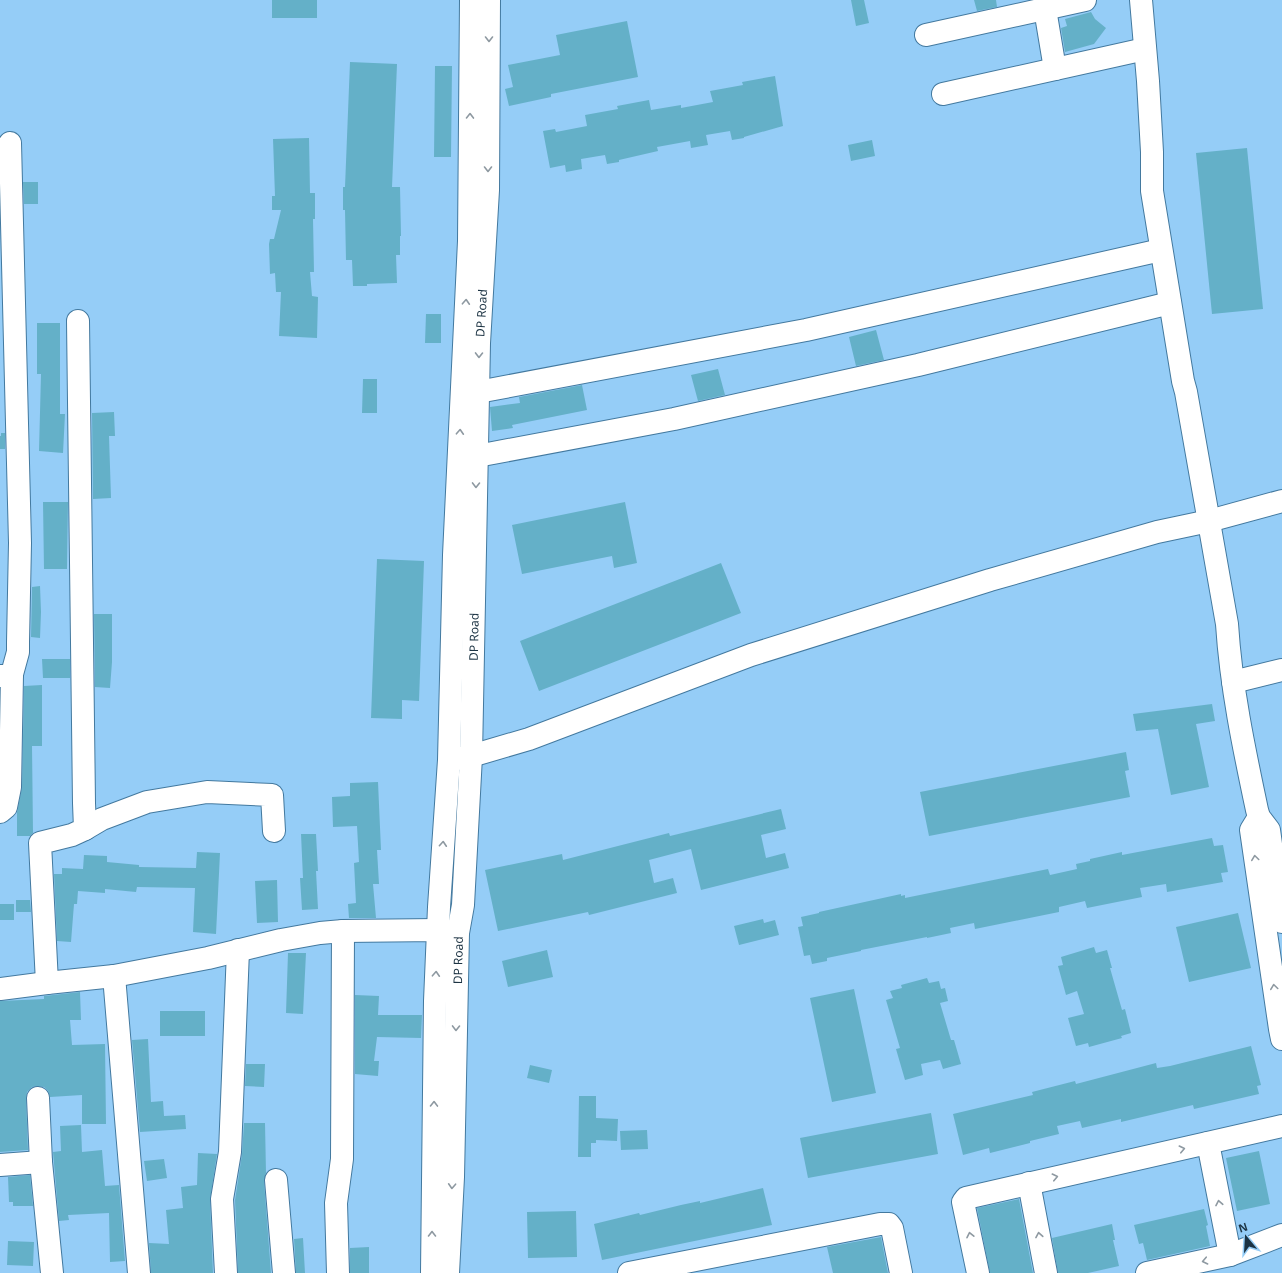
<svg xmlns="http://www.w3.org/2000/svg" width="1282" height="1273" viewBox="0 0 1282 1273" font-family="'Noto Sans',sans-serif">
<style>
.building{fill:#64b0c8}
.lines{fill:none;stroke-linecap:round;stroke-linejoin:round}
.minor-casing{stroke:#43799f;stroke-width:24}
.minor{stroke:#fff;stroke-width:22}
.oneway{stroke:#8e99a1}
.labels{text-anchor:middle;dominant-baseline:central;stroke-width:3;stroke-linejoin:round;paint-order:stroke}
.street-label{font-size:12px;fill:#1c3343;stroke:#95cdf7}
</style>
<rect width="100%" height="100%" fill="#95cdf7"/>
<path class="building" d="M 272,0 L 317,0 L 317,18 L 272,18 Z
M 851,0 L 864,0 L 869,23 L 856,26 Z
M 974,0 L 996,0 L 997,7 L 977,11 Z
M 1091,12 L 1095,19 L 1106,28 L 1094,44 L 1065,52 L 1061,28 L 1067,26 L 1065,19 Z
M 627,21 L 638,77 L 551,94 L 551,97 L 509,106 L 505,89 L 513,87 L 508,65 L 560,55 L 556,35 Z
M 350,62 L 397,64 L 392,187 L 400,187 L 401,236 L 400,236 L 400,255 L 396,255 L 397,283 L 367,284 L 367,286 L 353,286 L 352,260 L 346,260 L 345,210 L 343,210 L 343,187 L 345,187 Z
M 435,66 L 452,66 L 451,157 L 434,157 Z
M 775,76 L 783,126 L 744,137 L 744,138 L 732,140 L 730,131 L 706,135 L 708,145 L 691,148 L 690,141 L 657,147 L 658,151 L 619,160 L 619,162 L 607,164 L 605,155 L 581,159 L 582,169 L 566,172 L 565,165 L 550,168 L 543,131 L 555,129 L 556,132 L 587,126 L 585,115 L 618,109 L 617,106 L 649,100 L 651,110 L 681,105 L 681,108 L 713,102 L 710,91 L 743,85 L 742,82 Z
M 309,138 L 310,193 L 315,193 L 315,219 L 313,219 L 314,272 L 310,272 L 312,296 L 318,297 L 317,338 L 279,336 L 281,292 L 276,292 L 275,273 L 270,274 L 269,244 L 270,239 L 274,239 L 281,210 L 272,210 L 272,196 L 275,196 L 273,139 Z
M 872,140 L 875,156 L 851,161 L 848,145 Z
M 1247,148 L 1263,309 L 1212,314 L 1196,153 Z
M 23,182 L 38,182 L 38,204 L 24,204 Z
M 426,314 L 441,314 L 441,343 L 425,343 Z
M 37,323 L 60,323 L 60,414 L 65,414 L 63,453 L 39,451 L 41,374 L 37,374 Z
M 876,330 L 884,360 L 856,366 L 849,337 Z
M 718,369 L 725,395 L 698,401 L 691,375 Z
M 363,379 L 377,379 L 377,413 L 362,413 Z
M 582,385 L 587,410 L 512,425 L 513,428 L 492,431 L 490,407 L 520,403 L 519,397 Z
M 114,412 L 115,436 L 109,436 L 111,498 L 93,499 L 92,413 Z
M 1,433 L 5,433 L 5,449 L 0,449 L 0,436 L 1,436 Z
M 43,502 L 68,502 L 67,569 L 44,569 Z
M 625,502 L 637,563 L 614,568 L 612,556 L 522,574 L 512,525 Z
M 377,559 L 424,561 L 419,701 L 402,700 L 402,719 L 371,718 Z
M 721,563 L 741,613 L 539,691 L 520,641 Z
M 40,586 L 41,612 L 40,638 L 31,637 L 32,587 Z
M 94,614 L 112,614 L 112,662 L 110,688 L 95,687 Z
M 42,659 L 70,659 L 70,678 L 43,678 Z
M 42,685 L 42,746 L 32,746 L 33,833 L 30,836 L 17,836 L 17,812 L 22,787 L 24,686 Z
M 1212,704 L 1215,721 L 1196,724 L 1209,787 L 1171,795 L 1158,729 L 1136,731 L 1133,714 Z
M 1126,752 L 1129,770 L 1125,771 L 1130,797 L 929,836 L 920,792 Z
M 378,782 L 381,850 L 377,850 L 379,884 L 373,884 L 376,918 L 349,918 L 348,904 L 356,903 L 354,863 L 359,862 L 357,826 L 333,827 L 332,797 L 350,796 L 350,783 Z
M 781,809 L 786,829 L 761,835 L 766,858 L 785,853 L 789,868 L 701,890 L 691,849 L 649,860 L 654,883 L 673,878 L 677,893 L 589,915 L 588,912 L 498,931 L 485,870 L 562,854 L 563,860 L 669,833 L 670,836 Z
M 301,834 L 316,834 L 318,871 L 316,871 L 318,909 L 302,910 L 300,878 L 303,878 Z
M 1212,838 L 1214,846 L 1223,845 L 1228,872 L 1221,873 L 1223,882 L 1167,892 L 1166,884 L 1140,888 L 1142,897 L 1087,908 L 1085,901 L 1059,907 L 1059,912 L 975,929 L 974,923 L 950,928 L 951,933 L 927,938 L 927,937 L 861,950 L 861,951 L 827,958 L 827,961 L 812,964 L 810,955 L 804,956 L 798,927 L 803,926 L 801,917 L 819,913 L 819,912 L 901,894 L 901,896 L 905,895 L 905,898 L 1048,869 L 1050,875 L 1077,869 L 1076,864 L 1090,861 L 1090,859 L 1122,852 L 1122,855 Z
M 197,852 L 220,853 L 216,934 L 193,932 L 195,888 L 137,887 L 136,892 L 105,889 L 105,893 L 78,891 L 77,904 L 74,904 L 71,942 L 57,941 L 54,874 L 62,874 L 62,868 L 83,869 L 84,855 L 107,856 L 107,862 L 139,865 L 139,867 L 196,868 Z
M 277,880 L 278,922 L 257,923 L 255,881 Z
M 16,900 L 30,900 L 31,912 L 16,912 Z
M 0,904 L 14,904 L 14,920 L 0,920 Z
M 1238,913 L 1251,968 L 1189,982 L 1176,927 Z
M 763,919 L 764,923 L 775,920 L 779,935 L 739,945 L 734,926 Z
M 1094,947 L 1096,953 L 1107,950 L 1112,968 L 1110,968 L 1122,1010 L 1125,1009 L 1131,1033 L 1121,1036 L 1122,1038 L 1089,1047 L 1088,1043 L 1076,1046 L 1068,1018 L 1084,1014 L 1077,991 L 1066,995 L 1058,966 L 1063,965 L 1061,957 Z
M 547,950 L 553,977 L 508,987 L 502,961 Z
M 288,953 L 306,953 L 303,1014 L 286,1013 Z
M 927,978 L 929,983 L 939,981 L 941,989 L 945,988 L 948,1001 L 940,1003 L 951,1040 L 954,1040 L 961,1064 L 943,1069 L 940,1060 L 921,1064 L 923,1075 L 905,1080 L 896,1049 L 900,1048 L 886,1000 L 893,998 L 890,991 L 902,988 L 901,985 Z
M 854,989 L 876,1093 L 832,1102 L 810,998 Z
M 80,992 L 81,1020 L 70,1020 L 72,1045 L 105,1044 L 106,1124 L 82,1124 L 82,1095 L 50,1097 L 48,1091 L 44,1087 L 37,1086 L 32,1087 L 27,1092 L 26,1098 L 28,1150 L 0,1152 L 0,1001 L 44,999 L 44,996 Z
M 355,995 L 379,996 L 378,1015 L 422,1015 L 421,1038 L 377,1037 L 374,1061 L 379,1061 L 378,1076 L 355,1074 Z
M 160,1011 L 205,1011 L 205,1036 L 160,1036 Z
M 148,1039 L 151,1102 L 163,1101 L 164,1116 L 185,1115 L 186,1129 L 140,1132 L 132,1040 Z
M 1251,1046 L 1261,1085 L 1257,1086 L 1259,1094 L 1194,1109 L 1193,1105 L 1121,1122 L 1121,1119 L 1082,1128 L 1080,1121 L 1057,1126 L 1059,1134 L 1030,1141 L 1030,1143 L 990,1153 L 989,1148 L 963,1155 L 953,1114 L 1033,1095 L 1032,1092 L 1075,1081 L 1076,1084 L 1156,1063 L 1157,1068 L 1170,1066 Z
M 246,1064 L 265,1064 L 264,1087 L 245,1086 Z
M 530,1065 L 552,1070 L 549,1083 L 527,1078 Z
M 579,1096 L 596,1096 L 596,1118 L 618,1119 L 617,1141 L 596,1140 L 596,1143 L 591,1143 L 591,1157 L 578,1157 Z
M 931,1113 L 938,1154 L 808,1178 L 800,1138 Z
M 244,1123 L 265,1123 L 266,1173 L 264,1181 L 271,1273 L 238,1273 L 235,1200 L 242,1154 Z
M 81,1125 L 82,1152 L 102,1150 L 105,1186 L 119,1185 L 125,1261 L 110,1262 L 109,1213 L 68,1215 L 69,1220 L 59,1221 L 53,1152 L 61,1151 L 60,1126 Z
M 647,1130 L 648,1149 L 621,1150 L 620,1131 Z
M 1259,1151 L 1270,1204 L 1237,1211 L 1226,1158 Z
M 198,1153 L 217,1154 L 210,1200 L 213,1273 L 151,1273 L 149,1243 L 169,1244 L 166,1210 L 183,1208 L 181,1187 L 197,1185 Z
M 164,1159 L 167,1178 L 147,1181 L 144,1161 Z
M 30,1175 L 33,1206 L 13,1206 L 13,1202 L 9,1202 L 8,1177 Z
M 763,1188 L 772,1225 L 602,1260 L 594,1224 L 639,1213 L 640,1215 L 681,1205 L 700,1201 L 700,1203 Z
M 1019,1199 L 1033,1273 L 990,1273 L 977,1208 Z
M 1204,1209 L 1208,1225 L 1206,1226 L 1210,1246 L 1147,1260 L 1143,1243 L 1139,1244 L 1134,1225 Z
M 576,1211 L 577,1257 L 528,1258 L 527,1212 Z
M 1112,1224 L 1115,1240 L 1113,1240 L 1119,1266 L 1088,1273 L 1058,1273 L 1052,1238 Z
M 881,1237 L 888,1273 L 833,1273 L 827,1247 Z
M 303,1238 L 305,1273 L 296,1273 L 294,1239 Z
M 8,1241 L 34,1242 L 33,1266 L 7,1265 Z
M 369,1247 L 369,1273 L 350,1273 L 350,1248 Z"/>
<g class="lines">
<g class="minor-casing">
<g id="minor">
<path d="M 1141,0 L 1148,81 L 1152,152 L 1152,191 L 1183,381 L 1186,392 L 1227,624 C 1231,687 1244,749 1257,810 L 1259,817 L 1269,830 L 1282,922"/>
<path d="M 1045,9 L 1055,69"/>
<path d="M 926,35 L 1085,0"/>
<path d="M 943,94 L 1145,49"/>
<path d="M 478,392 L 806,330 L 1161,250"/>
<path d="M 477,456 L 674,419 L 918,365 L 1170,303"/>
<path d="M 0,676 L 7,676 L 12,674 L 18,652 L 18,642 L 20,543 L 10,143"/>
<path d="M 1233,682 L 1282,670"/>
<path d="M 457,759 L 471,756 L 529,739 L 751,655 L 990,580 L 1157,532 L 1209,521 L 1282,501"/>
<path d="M 0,812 L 6,807 L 10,787 L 12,674"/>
<path d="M 1259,817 L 1251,830 L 1280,1029 L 1282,1039"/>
<path d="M 85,829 L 102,819 L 147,802 L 207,792 L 272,795 L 274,831"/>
<path d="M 114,976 L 139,1273"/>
<path d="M 47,983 L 40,843 L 72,835 L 85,829 L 84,803 L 78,321"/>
<path d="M 0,989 L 47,983 L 114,976 L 208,958 L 281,940 L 320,933 L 343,931 L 438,930 L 453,932"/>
<path d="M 38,1098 L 41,1162 L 52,1273"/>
<path d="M 1208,1143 L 1230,1255"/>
<path d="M 0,1165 L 41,1162"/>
<path d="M 276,1180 L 284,1273"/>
<path d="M 1029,1183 L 1046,1273"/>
<path d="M 226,1273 L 222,1199 L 230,1152 L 238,950"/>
<path d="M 338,1273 L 336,1203 L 342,1159 L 343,931"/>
<path d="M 432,1273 L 435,1001 L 439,907 L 449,760 L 454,555 L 469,241 L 471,0"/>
<path id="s1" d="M 448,1273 L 453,1177 L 458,933 L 463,905 L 471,756 L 479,343 L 488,190 L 489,0"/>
<path d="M 629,1273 L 880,1224 L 889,1224 L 892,1228 L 901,1273"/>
<path d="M 978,1273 L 963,1202 L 966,1198 L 1282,1126"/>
<path d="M 1147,1273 L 1230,1255 L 1282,1235"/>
</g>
</g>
<use href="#minor" class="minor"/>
</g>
<defs><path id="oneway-chevron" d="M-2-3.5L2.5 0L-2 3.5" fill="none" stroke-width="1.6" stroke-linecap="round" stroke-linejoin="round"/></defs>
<g class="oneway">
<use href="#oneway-chevron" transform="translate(489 39) rotate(90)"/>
<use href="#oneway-chevron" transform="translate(470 116) rotate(-89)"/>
<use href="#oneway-chevron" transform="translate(488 169) rotate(90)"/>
<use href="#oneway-chevron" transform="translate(466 302) rotate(-87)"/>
<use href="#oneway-chevron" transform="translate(479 355) rotate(91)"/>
<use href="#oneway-chevron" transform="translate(460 432) rotate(-87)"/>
<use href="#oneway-chevron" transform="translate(476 485) rotate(91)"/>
<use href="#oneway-chevron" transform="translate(443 844) rotate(-86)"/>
<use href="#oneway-chevron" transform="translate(1255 858) rotate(-98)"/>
<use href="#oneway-chevron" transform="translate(436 974) rotate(-87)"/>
<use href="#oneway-chevron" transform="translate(1274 987) rotate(-98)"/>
<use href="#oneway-chevron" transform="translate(456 1028) rotate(91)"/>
<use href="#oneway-chevron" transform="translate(434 1104) rotate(-89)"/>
<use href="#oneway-chevron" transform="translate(1182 1149) rotate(-13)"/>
<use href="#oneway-chevron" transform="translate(1055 1177) rotate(-13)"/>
<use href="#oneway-chevron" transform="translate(452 1186) rotate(93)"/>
<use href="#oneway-chevron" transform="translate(1219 1203) rotate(-101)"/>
<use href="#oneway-chevron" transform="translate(432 1234) rotate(-90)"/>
<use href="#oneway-chevron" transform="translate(970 1235) rotate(-102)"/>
<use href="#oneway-chevron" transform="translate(1039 1235) rotate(-100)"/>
<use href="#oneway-chevron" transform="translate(1205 1261) rotate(168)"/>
</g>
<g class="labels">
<g class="street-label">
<text stroke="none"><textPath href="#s1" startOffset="961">DP Road</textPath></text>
<text stroke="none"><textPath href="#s1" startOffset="637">DP Road</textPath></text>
<text stroke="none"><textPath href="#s1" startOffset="313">DP Road</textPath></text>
</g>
</g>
<g transform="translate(1246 1237) rotate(342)" stroke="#95cdf7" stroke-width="3" paint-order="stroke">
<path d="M0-3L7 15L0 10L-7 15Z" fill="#1c3343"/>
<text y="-6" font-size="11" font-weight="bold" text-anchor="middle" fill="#1c3343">N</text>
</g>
</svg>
